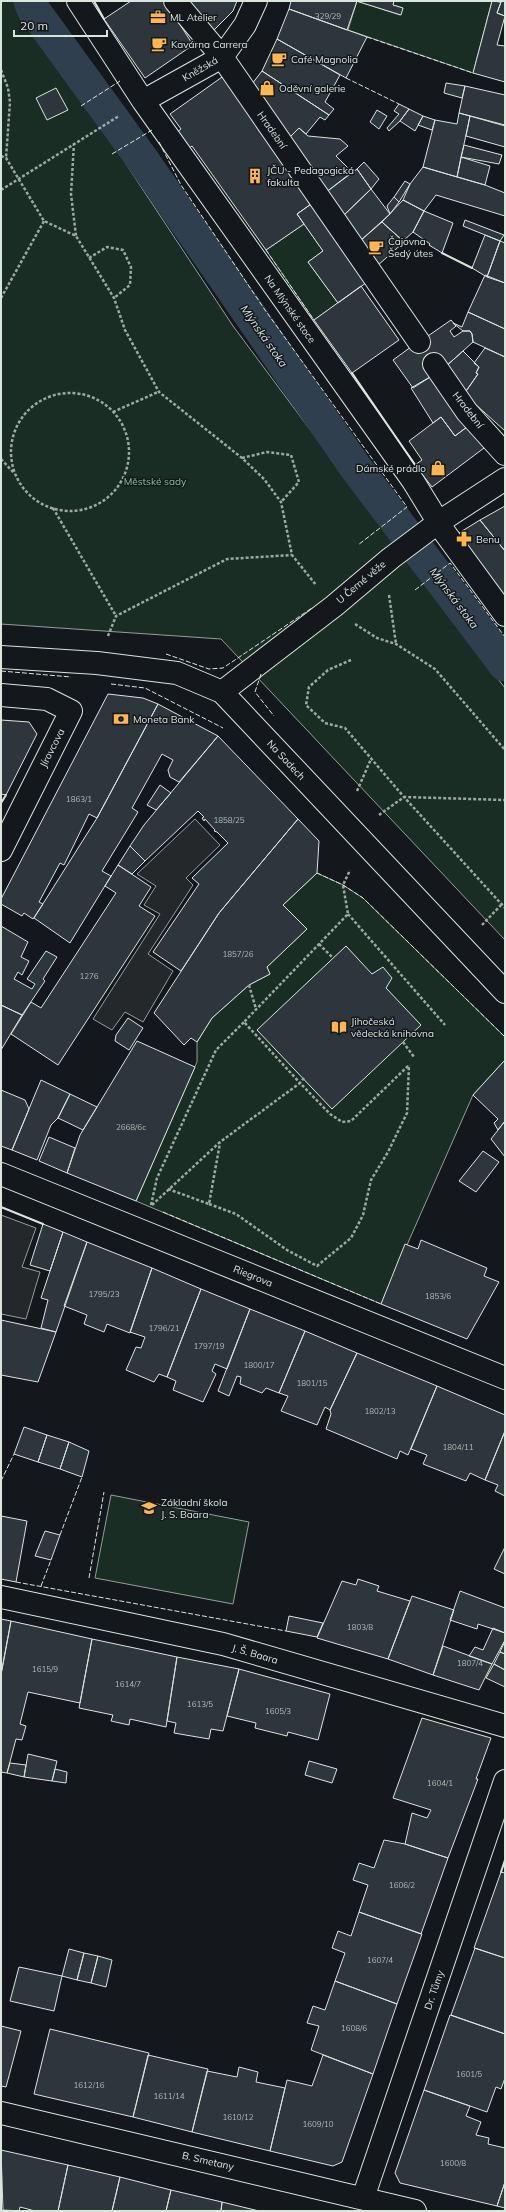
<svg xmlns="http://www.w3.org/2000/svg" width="506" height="2212" viewBox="0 0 506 2212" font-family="Mulish,sans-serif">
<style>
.green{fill:#1a2d24;stroke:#939e99}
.parking{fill:#24282b;stroke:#939e99}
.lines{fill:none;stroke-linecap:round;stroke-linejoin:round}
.canal{stroke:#2f3f4d;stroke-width:33}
.building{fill:#2c363c;stroke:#d8e6dc}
.street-tunnel{stroke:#313739;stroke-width:22;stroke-dasharray:22 11;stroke-linecap:butt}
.street-casing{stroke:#d8e6dc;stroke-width:24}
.secondary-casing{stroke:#d8e6dc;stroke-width:24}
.path{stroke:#9da8a2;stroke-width:2.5;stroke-dasharray:3 2;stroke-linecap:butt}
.street{stroke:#14181c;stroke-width:22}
.secondary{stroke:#14181c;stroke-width:22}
.fence{stroke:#d8e6dc;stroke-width:1;stroke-dasharray:5 2;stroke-linecap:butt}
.wall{stroke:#d8e6dc;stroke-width:2}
.labels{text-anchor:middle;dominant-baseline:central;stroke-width:3;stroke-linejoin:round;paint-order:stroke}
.number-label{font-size:8px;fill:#adbab4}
.poi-label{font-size:10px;fill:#d8e6dc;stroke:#14181c;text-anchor:start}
.street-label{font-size:10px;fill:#d8e6dc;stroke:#14181c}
.park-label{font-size:10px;fill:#8ac095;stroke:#14181c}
.water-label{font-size:11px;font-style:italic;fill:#d8e6dc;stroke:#14181c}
</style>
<rect width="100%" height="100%" fill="#14181c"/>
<path class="green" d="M 1,1 L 19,1 L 40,42 L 122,158 L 233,326 L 427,587 L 505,688 L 505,940 L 221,639 L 1,624 Z
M 357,1 L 400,15 L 403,8 L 393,5 L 394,1 L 492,1 L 473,73 L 348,30 Z
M 304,224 L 323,251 L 308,262 L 338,303 L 314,320 L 266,250 Z
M 317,873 L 343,885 L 363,898 L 505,1037 L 505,1060 L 473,1095 L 381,1304 L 136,1201 L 197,1062 L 197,1042 L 212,1018 L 249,985 L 270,974 L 267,967 L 307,929 L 283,905 Z
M 111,1495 L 249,1522 L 233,1604 L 95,1578 Z"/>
<path class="parking" d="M 195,819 L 220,845 L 186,878 L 193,885 L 148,954 L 173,971 L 143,1022 L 125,1012 L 112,1030 L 93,1019 L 160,914 L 144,905 L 156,886 L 137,874 Z
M 1,1215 L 36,1228 L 22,1267 L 40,1272 L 26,1319 L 1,1314 Z"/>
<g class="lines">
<path class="canal" d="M 30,1 L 33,9 L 142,159 L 356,468 L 505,665"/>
</g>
<path class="building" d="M 131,1 L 165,1 L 193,45 L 145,78 L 104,19 Z
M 189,1 L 237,1 L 233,11 L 213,31 Z
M 291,1 L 357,1 L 347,30 L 289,9 Z
M 356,1 L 394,1 L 393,5 L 403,8 L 401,15 Z
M 492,1 L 501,2 L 497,13 L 505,16 L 497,45 L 505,46 L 505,82 L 473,73 Z
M 494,1 L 505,1 L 505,16 L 497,13 L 501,2 Z
M 289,9 L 367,37 L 346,78 L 277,39 Z
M 277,39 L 340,75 L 325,102 L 334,109 L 329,115 L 262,71 Z
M 262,71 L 329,115 L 325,120 L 320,117 L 306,134 L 299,128 L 287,140 L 248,89 Z
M 225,75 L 314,202 L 297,214 L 304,224 L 266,250 L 192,146 L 187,150 L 175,134 L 181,129 L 170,114 Z
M 446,83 L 465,86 L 462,98 L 444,93 Z
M 465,86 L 505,95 L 505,125 L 459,113 Z
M 56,88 L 68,110 L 47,120 L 36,98 Z
M 399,104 L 409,109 L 400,121 L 389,131 L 387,128 L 399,114 L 394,111 Z
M 409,109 L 423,116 L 415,131 L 400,121 Z
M 377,110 L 387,116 L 379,129 L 370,122 Z
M 459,113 L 470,116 L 457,177 L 423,167 L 435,120 L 457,124 Z
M 423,116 L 435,120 L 432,130 L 418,125 Z
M 470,116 L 505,126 L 505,147 L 466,136 Z
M 299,128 L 308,136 L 340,139 L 348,146 L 336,156 L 352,172 L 325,193 L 287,140 Z
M 464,145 L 502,155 L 499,164 L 461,157 Z
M 461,157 L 490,166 L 485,185 L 457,177 Z
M 364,162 L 379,179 L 371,189 L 357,169 Z
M 423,167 L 485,185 L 505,193 L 505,216 L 436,195 L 424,211 L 403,200 L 410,184 Z
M 357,169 L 371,189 L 342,217 L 325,193 Z
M 405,181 L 410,184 L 399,202 L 394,197 Z
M 371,189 L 390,214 L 360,241 L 342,217 Z
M 394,197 L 399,202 L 390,214 L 387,206 Z
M 403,200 L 424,211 L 413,232 L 403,241 L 382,222 Z
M 314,202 L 370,280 L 338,303 L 308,262 L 323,251 L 297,214 Z
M 424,211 L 453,223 L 442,253 L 429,245 L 430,244 L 413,232 Z
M 465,220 L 504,235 L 500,241 L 463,226 Z
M 382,222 L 404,242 L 377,266 L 360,241 Z
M 485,235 L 500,241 L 487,277 L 472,268 Z
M 500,241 L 505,243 L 505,283 L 487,277 Z
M 485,275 L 505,283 L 505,329 L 468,312 Z
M 361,286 L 399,340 L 352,373 L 314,320 Z
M 468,312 L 505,329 L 505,357 L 473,342 L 472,334 L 470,331 L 463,331 L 453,323 L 462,327 Z
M 451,320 L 456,326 L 450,331 L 454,337 L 463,331 L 470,331 L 472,334 L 473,342 L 444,368 L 425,338 Z
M 425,338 L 439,360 L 430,367 L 415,344 Z
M 415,344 L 435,374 L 413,388 L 393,360 Z
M 485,348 L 505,357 L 505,431 L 464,394 L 478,374 L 476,373 L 479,367 L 474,363 Z
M 463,351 L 479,367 L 476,373 L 478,374 L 464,394 L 444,368 Z
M 435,374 L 471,424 L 455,436 L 441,417 L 433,423 L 411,388 Z
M 441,417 L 455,436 L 472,423 L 488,445 L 432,487 L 415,465 L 422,460 L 409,441 Z
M 505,506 L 505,551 L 480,520 Z
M 480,520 L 505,551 L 505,601 L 454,536 Z
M 108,694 L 143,698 L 158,704 L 97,818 L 89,814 L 64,865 L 60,863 L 39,902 L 43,904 L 33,919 L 24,913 L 22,916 L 1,904 L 1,899 Z
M 158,704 L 218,736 L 179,782 L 170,777 L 168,770 L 173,760 L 162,754 L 132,808 L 138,812 L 102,871 L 111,876 L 70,943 L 34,918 L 97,818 Z
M 1,720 L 29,722 L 37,734 L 6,795 L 1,794 Z
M 218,736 L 298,819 L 219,913 L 181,971 L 153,952 L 199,884 L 192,878 L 228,843 L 217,832 L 214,831 L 215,830 L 205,819 L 204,821 L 202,818 L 204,817 L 198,811 L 145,861 L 130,846 L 144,825 Z
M 160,785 L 171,793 L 156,810 L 147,805 Z
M 298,819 L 319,841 L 317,873 L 283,905 L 307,929 L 267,967 L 270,974 L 249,985 L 212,1018 L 197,1042 L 191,1038 L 184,1045 L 154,1013 L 219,913 Z
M 130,846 L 145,861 L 132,874 L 118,865 Z
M 118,865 L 151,887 L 139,906 L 155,916 L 58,1065 L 11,1034 L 31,1002 L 41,1008 L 116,893 L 105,886 Z
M 1,926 L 28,942 L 21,957 L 29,961 L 22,975 L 18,972 L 14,979 L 32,989 L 35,984 L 27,979 L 46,951 L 57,957 L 43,979 L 45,981 L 22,1015 L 1,1005 Z
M 346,946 L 372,974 L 383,967 L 392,978 L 386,988 L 421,1025 L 332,1109 L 257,1030 Z
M 1,1005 L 22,1015 L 1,1050 Z
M 128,1018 L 143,1028 L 129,1050 L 115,1041 L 116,1035 Z
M 137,1041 L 195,1067 L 136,1201 L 67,1173 L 80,1135 Z
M 505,1060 L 505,1121 L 498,1130 L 494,1123 L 498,1119 L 473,1095 Z
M 41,1080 L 70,1094 L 58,1118 L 51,1125 L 37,1160 L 12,1150 Z
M 1,1090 L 25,1100 L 29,1109 L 12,1150 L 1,1146 Z
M 70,1094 L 97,1107 L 83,1130 L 58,1118 Z
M 505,1121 L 505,1157 L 491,1139 Z
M 49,1137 L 75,1148 L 67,1173 L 39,1161 Z
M 483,1151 L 499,1162 L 476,1192 L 459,1181 Z
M 43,1224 L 63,1232 L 50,1271 L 30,1265 Z
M 63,1232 L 87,1242 L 56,1332 L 41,1328 L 48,1300 L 41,1298 Z
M 421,1240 L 487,1268 L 484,1276 L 499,1282 L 467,1339 L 381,1304 L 405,1244 L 418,1249 Z
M 87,1242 L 152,1268 L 130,1333 L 107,1324 L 104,1332 L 84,1324 L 87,1315 L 64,1306 Z
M 152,1268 L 201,1289 L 167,1377 L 159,1374 L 154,1382 L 126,1370 L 136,1347 L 141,1348 L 145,1337 L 130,1332 Z
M 201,1289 L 250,1309 L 227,1369 L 215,1364 L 212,1371 L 216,1374 L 203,1402 L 173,1390 L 176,1381 L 167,1377 Z
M 250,1309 L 305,1331 L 279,1393 L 266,1388 L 262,1393 L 240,1384 L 241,1377 L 237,1376 L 229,1396 L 218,1391 Z
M 1,1320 L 56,1332 L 38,1382 L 1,1375 Z
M 305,1331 L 357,1353 L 330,1410 L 325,1407 L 317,1425 L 281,1411 L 288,1396 L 279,1393 Z
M 357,1353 L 437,1386 L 408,1455 L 400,1451 L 397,1459 L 326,1429 L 331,1414 L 330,1410 Z
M 437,1386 L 505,1415 L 505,1431 L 485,1480 L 470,1473 L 466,1481 L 423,1464 L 427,1455 L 411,1449 Z
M 24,1427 L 47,1435 L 38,1462 L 14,1454 Z
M 505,1431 L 505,1496 L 495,1491 L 498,1485 L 485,1480 Z
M 47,1435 L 69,1442 L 60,1469 L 38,1462 Z
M 69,1442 L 89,1451 L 82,1477 L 60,1469 Z
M 1,1516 L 27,1521 L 16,1582 L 1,1579 Z
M 45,1531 L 60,1535 L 51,1560 L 35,1556 Z
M 505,1547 L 505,1574 L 494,1569 Z
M 358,1579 L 379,1586 L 377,1591 L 410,1601 L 388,1659 L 317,1638 L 342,1581 L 356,1585 Z
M 460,1591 L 505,1608 L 505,1633 L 478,1624 L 477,1629 L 450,1620 Z
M 412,1596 L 454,1610 L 433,1675 L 388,1659 Z
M 289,1616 L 323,1623 L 317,1637 L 286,1631 Z
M 1,1619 L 11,1621 L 1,1674 Z
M 11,1621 L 92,1639 L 80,1703 L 28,1692 L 20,1724 L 26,1726 L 22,1740 L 16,1739 L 7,1773 L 1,1772 L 1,1675 Z
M 493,1628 L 505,1633 L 505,1640 L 492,1664 L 469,1656 L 475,1647 L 483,1650 Z
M 92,1639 L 177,1657 L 166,1727 L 130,1719 L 129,1725 L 111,1721 L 113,1715 L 79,1708 Z
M 505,1641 L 505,1654 L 500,1652 Z
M 443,1646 L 492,1664 L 479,1690 L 433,1675 Z
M 500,1652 L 505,1654 L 505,1670 L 494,1664 Z
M 177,1657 L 239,1669 L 223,1731 L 211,1729 L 209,1739 L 174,1733 L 176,1723 L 167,1721 Z
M 494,1664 L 505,1670 L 505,1687 L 486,1678 Z
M 239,1669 L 330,1694 L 318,1740 L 288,1732 L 287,1736 L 255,1728 L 256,1723 L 227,1716 Z
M 422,1718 L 491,1738 L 476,1779 L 478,1779 L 448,1858 L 405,1844 L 412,1813 L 427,1818 L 431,1810 L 393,1798 Z
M 28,1754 L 57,1761 L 52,1781 L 24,1777 Z
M 309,1761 L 337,1769 L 332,1783 L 305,1775 Z
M 10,1763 L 26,1765 L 24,1777 L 7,1773 Z
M 55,1769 L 67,1772 L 66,1783 L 52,1781 Z
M 384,1840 L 405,1844 L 448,1858 L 421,1934 L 359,1912 L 368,1885 L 353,1880 L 359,1863 L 374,1868 Z
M 501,1872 L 505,1873 L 505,1958 L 474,1948 Z
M 359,1912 L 422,1934 L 397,2004 L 335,1981 L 345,1953 L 332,1948 L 338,1931 L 351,1936 Z
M 475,1948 L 505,1958 L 505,2034 L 451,2015 Z
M 69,1949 L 84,1953 L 77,1980 L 62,1976 Z
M 84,1953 L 98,1956 L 91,1983 L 77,1980 Z
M 98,1956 L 112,1960 L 106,1987 L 91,1983 Z
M 19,1967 L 62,1976 L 54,2011 L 10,2001 Z
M 335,1981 L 397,2004 L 373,2074 L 311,2050 L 319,2026 L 307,2023 L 313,2006 L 325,2010 Z
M 450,2015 L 505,2034 L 505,2078 L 501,2089 L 496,2087 L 487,2112 L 424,2090 Z
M 1,2026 L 21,2031 L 6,2087 L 1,2086 Z
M 50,2029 L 149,2053 L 133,2117 L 34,2094 Z
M 148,2055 L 208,2069 L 192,2132 L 133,2117 Z
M 323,2055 L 373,2074 L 342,2162 L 333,2166 L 270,2151 L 287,2080 L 312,2086 Z
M 239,2067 L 258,2072 L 256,2082 L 285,2088 L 270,2151 L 192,2132 L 207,2071 L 237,2077 Z
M 424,2090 L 470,2106 L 466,2116 L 481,2122 L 476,2135 L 489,2138 L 488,2144 L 505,2148 L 505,2182 L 497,2206 L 400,2183 L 395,2173 Z
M 1,2150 L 68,2165 L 58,2211 L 35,2211 L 20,2207 L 19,2211 L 3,2210 Z
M 68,2165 L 120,2177 L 112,2211 L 58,2211 Z
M 120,2177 L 171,2190 L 166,2211 L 112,2211 Z
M 505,2182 L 505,2208 L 497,2206 Z
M 171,2190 L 222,2202 L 221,2211 L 166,2211 Z
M 222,2202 L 259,2211 L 221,2211 Z"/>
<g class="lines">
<path class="street-tunnel" d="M 419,342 L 434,364"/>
<g class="street-casing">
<path id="street" d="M 78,1 L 143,101 L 413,481 L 445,533 L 505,615
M 175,1 L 222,57 L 419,342
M 143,101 L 222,57 L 245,25 L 256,1
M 434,364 L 467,412 L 505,454
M 222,692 L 334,606 L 391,558 L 439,522 L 505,479
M 1,695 L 47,699 L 71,711 L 1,850
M 1,1174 L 505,1378
M 1,1597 L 223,1644 L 505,1726
M 1,2113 L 415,2211
M 363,2198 L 505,1781"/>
</g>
<g class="secondary-casing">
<path id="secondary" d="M 1,657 L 97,663 L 177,673 L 222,692 L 505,992"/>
</g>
<path class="path" d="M 1,70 L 8,88 L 10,102 L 6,158
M 74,143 L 71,194 L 76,236
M 1,156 L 6,158 L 44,221 L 76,236 L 114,298 L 125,330 L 159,392 L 242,458 L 264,479 L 281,502 L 292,555 L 316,585
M 1,190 L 119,116
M 89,258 L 107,247 L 123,250 L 131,267 L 130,285 L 114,298
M 1,298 L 44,221
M11 452a59 59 0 1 1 118 0a59 59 0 1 1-118 0Z
M 113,412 L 158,392
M 242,458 L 267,452 L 291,455 L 299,482 L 281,502
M 1,459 L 14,473
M 53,508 L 116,616
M 389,595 L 396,644
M 355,624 L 377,638 L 396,644 L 435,669 L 505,750
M 108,636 L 116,616 L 227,559 L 292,555
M 351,660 L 328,670 L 309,687 L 306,705 L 325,723 L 345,728 L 404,797 L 505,908
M 357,791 L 371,759
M 379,815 L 404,797 L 505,800
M 348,914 L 445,1025
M 482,925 L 502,904
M 319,944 L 333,958
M 249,985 L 256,1009
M 403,1042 L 414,1057
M 304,1078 L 300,1083 L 244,1022 L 348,914 L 343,885 L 350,870
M 168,1189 L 209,1204 L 220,1143
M 209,1204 L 236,1214 L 287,1250 L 317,1266 L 351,1238 L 363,1215 L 371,1180 L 388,1152 L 407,1113 L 409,1065
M 151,1205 L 157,1178 L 216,1050 L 244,1022
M 152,1205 L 220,1142 L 300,1083 L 330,1114 L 342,1122 L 351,1121 L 408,1066"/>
<use href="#street" class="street"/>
<use href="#secondary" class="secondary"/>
<path class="fence" d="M 367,37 L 473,73
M 346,78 L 399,104
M 81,106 L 120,81
M 159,142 L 181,185 L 265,310 L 407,507 L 358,545
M 112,154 L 152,130
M 266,250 L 314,320
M 415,590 L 450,563 L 505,637
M 166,654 L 209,669 L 223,668 L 312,608
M 1,671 L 71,677
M 261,674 L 255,692 L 274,716
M 111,684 L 145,688 L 223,728
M 317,873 L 343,885 L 363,898 L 505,1037
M 163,1212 L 381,1304
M 1,1481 L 14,1454
M 60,1535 L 82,1477
M 89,1578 L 104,1492
M 16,1582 L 286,1631
M 41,1586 L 51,1560"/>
<path class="wall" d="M 94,1 L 104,19
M 442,253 L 472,268
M 352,373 L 415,465
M 1,803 L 6,795
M 1,1207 L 43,1224
M 501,1872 L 505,1860"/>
</g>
<defs>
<g id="office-bare" transform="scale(1.2)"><path d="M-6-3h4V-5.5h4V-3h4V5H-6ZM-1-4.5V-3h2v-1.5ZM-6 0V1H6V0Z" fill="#ffb74d" stroke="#14181c" stroke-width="2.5" paint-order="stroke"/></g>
<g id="cafe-bare" transform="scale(1.2)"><path d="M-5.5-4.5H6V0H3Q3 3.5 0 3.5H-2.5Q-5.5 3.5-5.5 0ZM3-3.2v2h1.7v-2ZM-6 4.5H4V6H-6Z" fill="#ffb74d" stroke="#14181c" stroke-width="2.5" paint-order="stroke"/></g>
<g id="shop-bare" transform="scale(1.2)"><path d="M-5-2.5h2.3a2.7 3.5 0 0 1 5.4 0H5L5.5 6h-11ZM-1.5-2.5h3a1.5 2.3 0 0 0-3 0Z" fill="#ffb74d" stroke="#14181c" stroke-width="2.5" paint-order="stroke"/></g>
<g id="building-bare" transform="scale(1.2)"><path d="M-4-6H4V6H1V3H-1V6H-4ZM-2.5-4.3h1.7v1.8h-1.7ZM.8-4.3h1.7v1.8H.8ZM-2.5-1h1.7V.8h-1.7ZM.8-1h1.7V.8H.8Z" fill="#ffb74d" stroke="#14181c" stroke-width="2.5" paint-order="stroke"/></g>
<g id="pharmacy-bare" transform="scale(1.2)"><path d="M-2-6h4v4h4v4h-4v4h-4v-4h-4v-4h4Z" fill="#ffb74d" stroke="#14181c" stroke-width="2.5" paint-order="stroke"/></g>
<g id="bank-bare" transform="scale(1.2)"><path d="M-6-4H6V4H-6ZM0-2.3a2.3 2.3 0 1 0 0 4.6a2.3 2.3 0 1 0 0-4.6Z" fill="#ffb74d" stroke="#14181c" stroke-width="2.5" paint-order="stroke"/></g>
<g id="library-bare" transform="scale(1.2)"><path d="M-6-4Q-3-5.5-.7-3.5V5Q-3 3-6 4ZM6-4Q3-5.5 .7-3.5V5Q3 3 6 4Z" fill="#ffb74d" stroke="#14181c" stroke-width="2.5" paint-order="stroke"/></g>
<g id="school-bare" transform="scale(1.2)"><path d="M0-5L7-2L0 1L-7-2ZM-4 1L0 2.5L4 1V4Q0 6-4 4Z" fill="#ffb74d" stroke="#14181c" stroke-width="2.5" paint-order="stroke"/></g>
</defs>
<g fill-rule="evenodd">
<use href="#office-bare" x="158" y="17"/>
<use href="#cafe-bare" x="159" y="44"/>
<use href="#cafe-bare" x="279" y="59"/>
<use href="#shop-bare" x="267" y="88"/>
<use href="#building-bare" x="255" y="176"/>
<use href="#cafe-bare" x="376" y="247"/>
<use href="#shop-bare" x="438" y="468"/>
<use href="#pharmacy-bare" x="464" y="539"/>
<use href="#bank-bare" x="121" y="719"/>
<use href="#library-bare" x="339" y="1027"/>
<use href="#school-bare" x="149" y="1508"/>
</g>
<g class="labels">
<g class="number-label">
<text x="328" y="16">329/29</text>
<text x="79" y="799">1863/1</text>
<text x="229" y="820">1858/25</text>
<text x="238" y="954">1857/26</text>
<text x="89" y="976">1276</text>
<text x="131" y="1127">2668/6c</text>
<text x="104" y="1294">1795/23</text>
<text x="438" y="1296">1853/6</text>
<text x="164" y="1328">1796/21</text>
<text x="209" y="1346">1797/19</text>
<text x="259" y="1365">1800/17</text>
<text x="312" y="1383">1801/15</text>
<text x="380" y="1411">1802/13</text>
<text x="458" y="1447">1804/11</text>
<text x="360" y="1627">1803/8</text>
<text x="470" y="1663">1807/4</text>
<text x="45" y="1669">1615/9</text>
<text x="128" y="1684">1614/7</text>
<text x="200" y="1704">1613/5</text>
<text x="278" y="1711">1605/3</text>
<text x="440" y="1783">1604/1</text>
<text x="402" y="1885">1606/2</text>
<text x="380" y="1960">1607/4</text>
<text x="354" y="2028">1608/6</text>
<text x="469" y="2074">1601/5</text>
<text x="89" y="2085">1612/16</text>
<text x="169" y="2096">1611/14</text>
<text x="238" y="2117">1610/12</text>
<text x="318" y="2124">1609/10</text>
<text x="453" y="2163">1600/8</text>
</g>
<g class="poi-label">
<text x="170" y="17">ML Atelier</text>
<text x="171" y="44">Kavárna Carrera</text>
<text x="291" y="59">Café Magnolia</text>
<text x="279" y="88">Oděvní galerie</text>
<text x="267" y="170">JČU - Pedagogická<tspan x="267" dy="12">fakulta</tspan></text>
<text x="388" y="241">Čajovna<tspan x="388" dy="12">Šedý útes</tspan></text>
<text x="426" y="468" text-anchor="end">Dámské prádlo</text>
<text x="476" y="539">Benu</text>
<text x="133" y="719">Moneta Bank</text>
<text x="351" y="1021">Jihočeská<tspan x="351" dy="12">vědecká knihovna</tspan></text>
<text x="161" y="1502">Základní škola<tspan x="161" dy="12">J. S. Baara</tspan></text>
</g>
<g class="street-label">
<text transform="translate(200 69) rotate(-30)">Kněžská</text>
<text transform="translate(272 130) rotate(55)">Hradební</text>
<text transform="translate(290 309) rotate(55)">Na Mlýnské stoce</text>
<text transform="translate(468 410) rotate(52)">Hradební</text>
<text transform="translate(361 582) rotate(-40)">U Černé věže</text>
<text transform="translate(52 748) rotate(-63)">Jírovcova</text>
<text transform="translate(286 760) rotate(47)">Na Sadech</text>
<text transform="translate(253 1276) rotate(22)">Riegrova</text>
<text transform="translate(255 1654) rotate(16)">J. Š. Baara</text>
<text transform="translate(434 1990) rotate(-71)">Dr. Tůmy</text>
<text transform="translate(208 2161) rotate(13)">B. Smetany</text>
</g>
<g class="park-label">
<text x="155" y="481">Městské sady</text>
</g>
<g class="water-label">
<text transform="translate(264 336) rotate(55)">Mlýnská stoka</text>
<text transform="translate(454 598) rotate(53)">Mlýnská stoka</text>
</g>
</g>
<rect width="506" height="2212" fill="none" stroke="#d8e6dc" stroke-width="4"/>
<path d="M14 30v6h93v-6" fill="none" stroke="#d8e6dc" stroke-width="2"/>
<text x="20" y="30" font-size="12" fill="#d8e6dc" stroke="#14181c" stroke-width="3" paint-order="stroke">20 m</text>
</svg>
